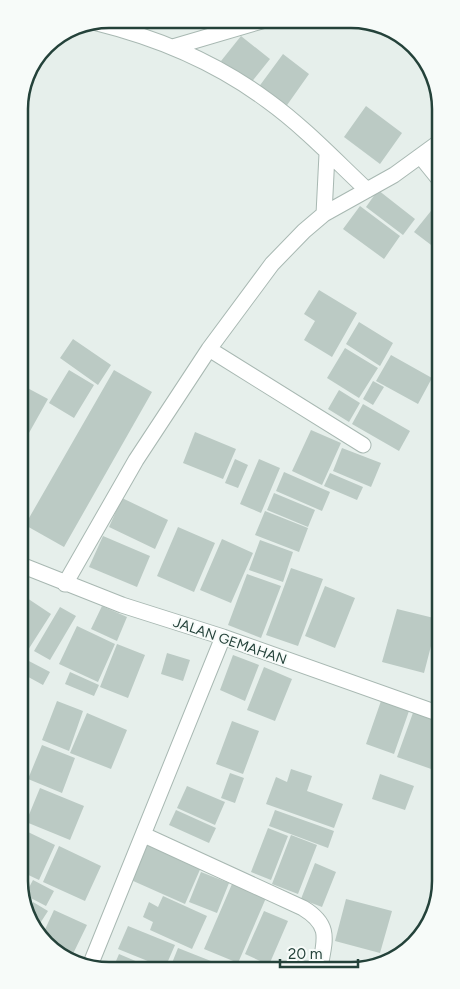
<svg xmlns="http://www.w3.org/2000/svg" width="460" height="989" viewBox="0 0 460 989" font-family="Figtree,sans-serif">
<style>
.building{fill:#bbcac4}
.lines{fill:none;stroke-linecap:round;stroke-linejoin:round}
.street-casing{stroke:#a8b8b2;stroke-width:17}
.street{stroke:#fff;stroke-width:15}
.labels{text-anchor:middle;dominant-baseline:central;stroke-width:4;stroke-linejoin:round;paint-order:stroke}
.street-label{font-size:14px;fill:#24423a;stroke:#f7fbf9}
.rim{fill:none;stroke:#24423a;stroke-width:2.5}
</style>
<rect width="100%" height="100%" fill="#e6efeb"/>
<path class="building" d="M 241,36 L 270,59 L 250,84 L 221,61 Z
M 283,54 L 309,74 L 285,108 L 258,88 Z
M 366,106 L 402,133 L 380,164 L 344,137 Z
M 378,190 L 415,219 L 403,235 L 366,207 Z
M 439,201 L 439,251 L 414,232 Z
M 360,206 L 400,236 L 384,259 L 343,229 Z
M 319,290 L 357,313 L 332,357 L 304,340 L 315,321 L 304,314 Z
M 359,322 L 393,343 L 380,366 L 346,344 Z
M 73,339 L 111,365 L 98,385 L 60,358 Z
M 345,348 L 378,368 L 359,398 L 327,378 Z
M 391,355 L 432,378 L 418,404 L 376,381 Z
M 69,370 L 94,385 L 74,418 L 49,403 Z
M 114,370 L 152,392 L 64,547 L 25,525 Z
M 373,381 L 384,387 L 373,405 L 363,399 Z
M 20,384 L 48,399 L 20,449 Z
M 339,390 L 360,403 L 349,422 L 328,409 Z
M 363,404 L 410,431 L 399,451 L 352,424 Z
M 311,430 L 341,443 L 322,485 L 292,471 Z
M 195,432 L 236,449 L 223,479 L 183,463 Z
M 342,448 L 381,463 L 371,487 L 333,471 Z
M 235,459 L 248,465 L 238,488 L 225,483 Z
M 259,459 L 280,468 L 261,513 L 240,504 Z
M 284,472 L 330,492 L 322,511 L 276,491 Z
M 330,473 L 363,487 L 357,500 L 324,486 Z
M 274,493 L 315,510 L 308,527 L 267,510 Z
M 122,498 L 168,520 L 155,549 L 109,527 Z
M 265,511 L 308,528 L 299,552 L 255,535 Z
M 178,527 L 215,543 L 194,592 L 157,576 Z
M 103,536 L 150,556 L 137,587 L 89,567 Z
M 222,539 L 253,553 L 231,603 L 200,590 Z
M 260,540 L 293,552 L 283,582 L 249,570 Z
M 291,568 L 323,579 L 298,646 L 266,635 Z
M 247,574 L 281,586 L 261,638 L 228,625 Z
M 325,586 L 355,598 L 335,648 L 305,636 Z
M 27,598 L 51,614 L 21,661 L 21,609 Z
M 102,606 L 127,617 L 117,641 L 91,629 Z
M 60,607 L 76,616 L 50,660 L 34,651 Z
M 397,609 L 438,619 L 424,673 L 382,662 Z
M 77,626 L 115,644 L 98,682 L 59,664 Z
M 439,631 L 440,631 L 440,663 L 432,661 Z
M 117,644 L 145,655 L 128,698 L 100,687 Z
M 167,653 L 190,660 L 183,681 L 161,674 Z
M 233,655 L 259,665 L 245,701 L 220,690 Z
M 25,659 L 50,672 L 43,685 L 21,673 L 21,667 Z
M 264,667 L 292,679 L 275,721 L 247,710 Z
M 70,672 L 99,685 L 94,696 L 65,684 Z
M 57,701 L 83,711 L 69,751 L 42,740 Z
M 381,701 L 409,711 L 394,754 L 366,744 Z
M 414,710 L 440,719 L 441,750 L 434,770 L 397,757 Z
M 87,713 L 127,730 L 111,769 L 70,753 Z
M 232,721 L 259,731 L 243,774 L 216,764 Z
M 42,745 L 75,758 L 62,793 L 28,779 Z
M 291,769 L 312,776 L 307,791 L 343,804 L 334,828 L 266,804 L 276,777 L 287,782 Z
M 230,773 L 244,778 L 235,803 L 221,798 Z
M 380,774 L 414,786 L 405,810 L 372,799 Z
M 187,786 L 225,802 L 215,825 L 177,808 Z
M 40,788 L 84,806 L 70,840 L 26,822 Z
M 176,810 L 216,828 L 209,843 L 169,825 Z
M 275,810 L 334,831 L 328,848 L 269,826 Z
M 268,828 L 288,836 L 271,880 L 251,872 Z
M 28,832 L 55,845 L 39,880 L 22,872 L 22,844 Z
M 291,835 L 317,845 L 298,894 L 272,884 Z
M 148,842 L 202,865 L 185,904 L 131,880 Z
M 59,846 L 101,866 L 85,901 L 43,882 Z
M 315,863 L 336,872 L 322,907 L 301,899 Z
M 201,872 L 229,883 L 217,913 L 189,902 Z
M 33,880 L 54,891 L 46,906 L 25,895 Z
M 232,884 L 266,898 L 238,963 L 204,949 Z
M 163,896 L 207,916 L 192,949 L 150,930 L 153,922 L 143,917 L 149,902 L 158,907 Z
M 346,899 L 392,911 L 380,953 L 335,941 Z
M 33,902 L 48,911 L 37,928 L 27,912 Z
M 54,910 L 87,925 L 71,958 L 49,948 L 42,936 Z
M 264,911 L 288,921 L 269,965 L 245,954 Z
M 128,926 L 175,945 L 165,968 L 118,949 Z
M 178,948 L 221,965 L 220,968 L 170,968 Z
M 119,954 L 152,968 L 113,968 Z"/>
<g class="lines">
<g class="street-casing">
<path id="street" d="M 97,23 C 158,38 217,63 268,101 C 304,127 335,160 367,190
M 173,47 L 265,20
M 421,157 L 438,178
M 324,214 L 327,154
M 209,349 L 363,445
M 21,565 L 122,605 L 223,637 L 440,714
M 65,584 L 136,460 L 209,349 L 272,264 L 304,231 L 324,214 L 394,175 L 438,143
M 144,835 L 303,908 C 331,925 325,939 320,967
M 89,968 L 223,637"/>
</g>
<use href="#street" class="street"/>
</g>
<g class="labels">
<g class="street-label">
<text transform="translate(230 641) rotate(19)">JALAN GEMAHAN</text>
</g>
</g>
<path d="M0 0H460V989H0ZM109 28H351A81 81 0 0 1 432 109V881A81 81 0 0 1 351 962H109A81 81 0 0 1 28 881V109A81 81 0 0 1 109 28Z" fill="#f7fbf9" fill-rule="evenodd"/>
<path class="rim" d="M109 28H351A81 81 0 0 1 432 109V881A81 81 0 0 1 351 962H109A81 81 0 0 1 28 881V109A81 81 0 0 1 109 28Z"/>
<path d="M280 959v8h78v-8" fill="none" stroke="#24423a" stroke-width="2.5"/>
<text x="288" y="959" font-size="15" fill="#24423a" stroke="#f7fbf9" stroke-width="4" paint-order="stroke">20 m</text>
</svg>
